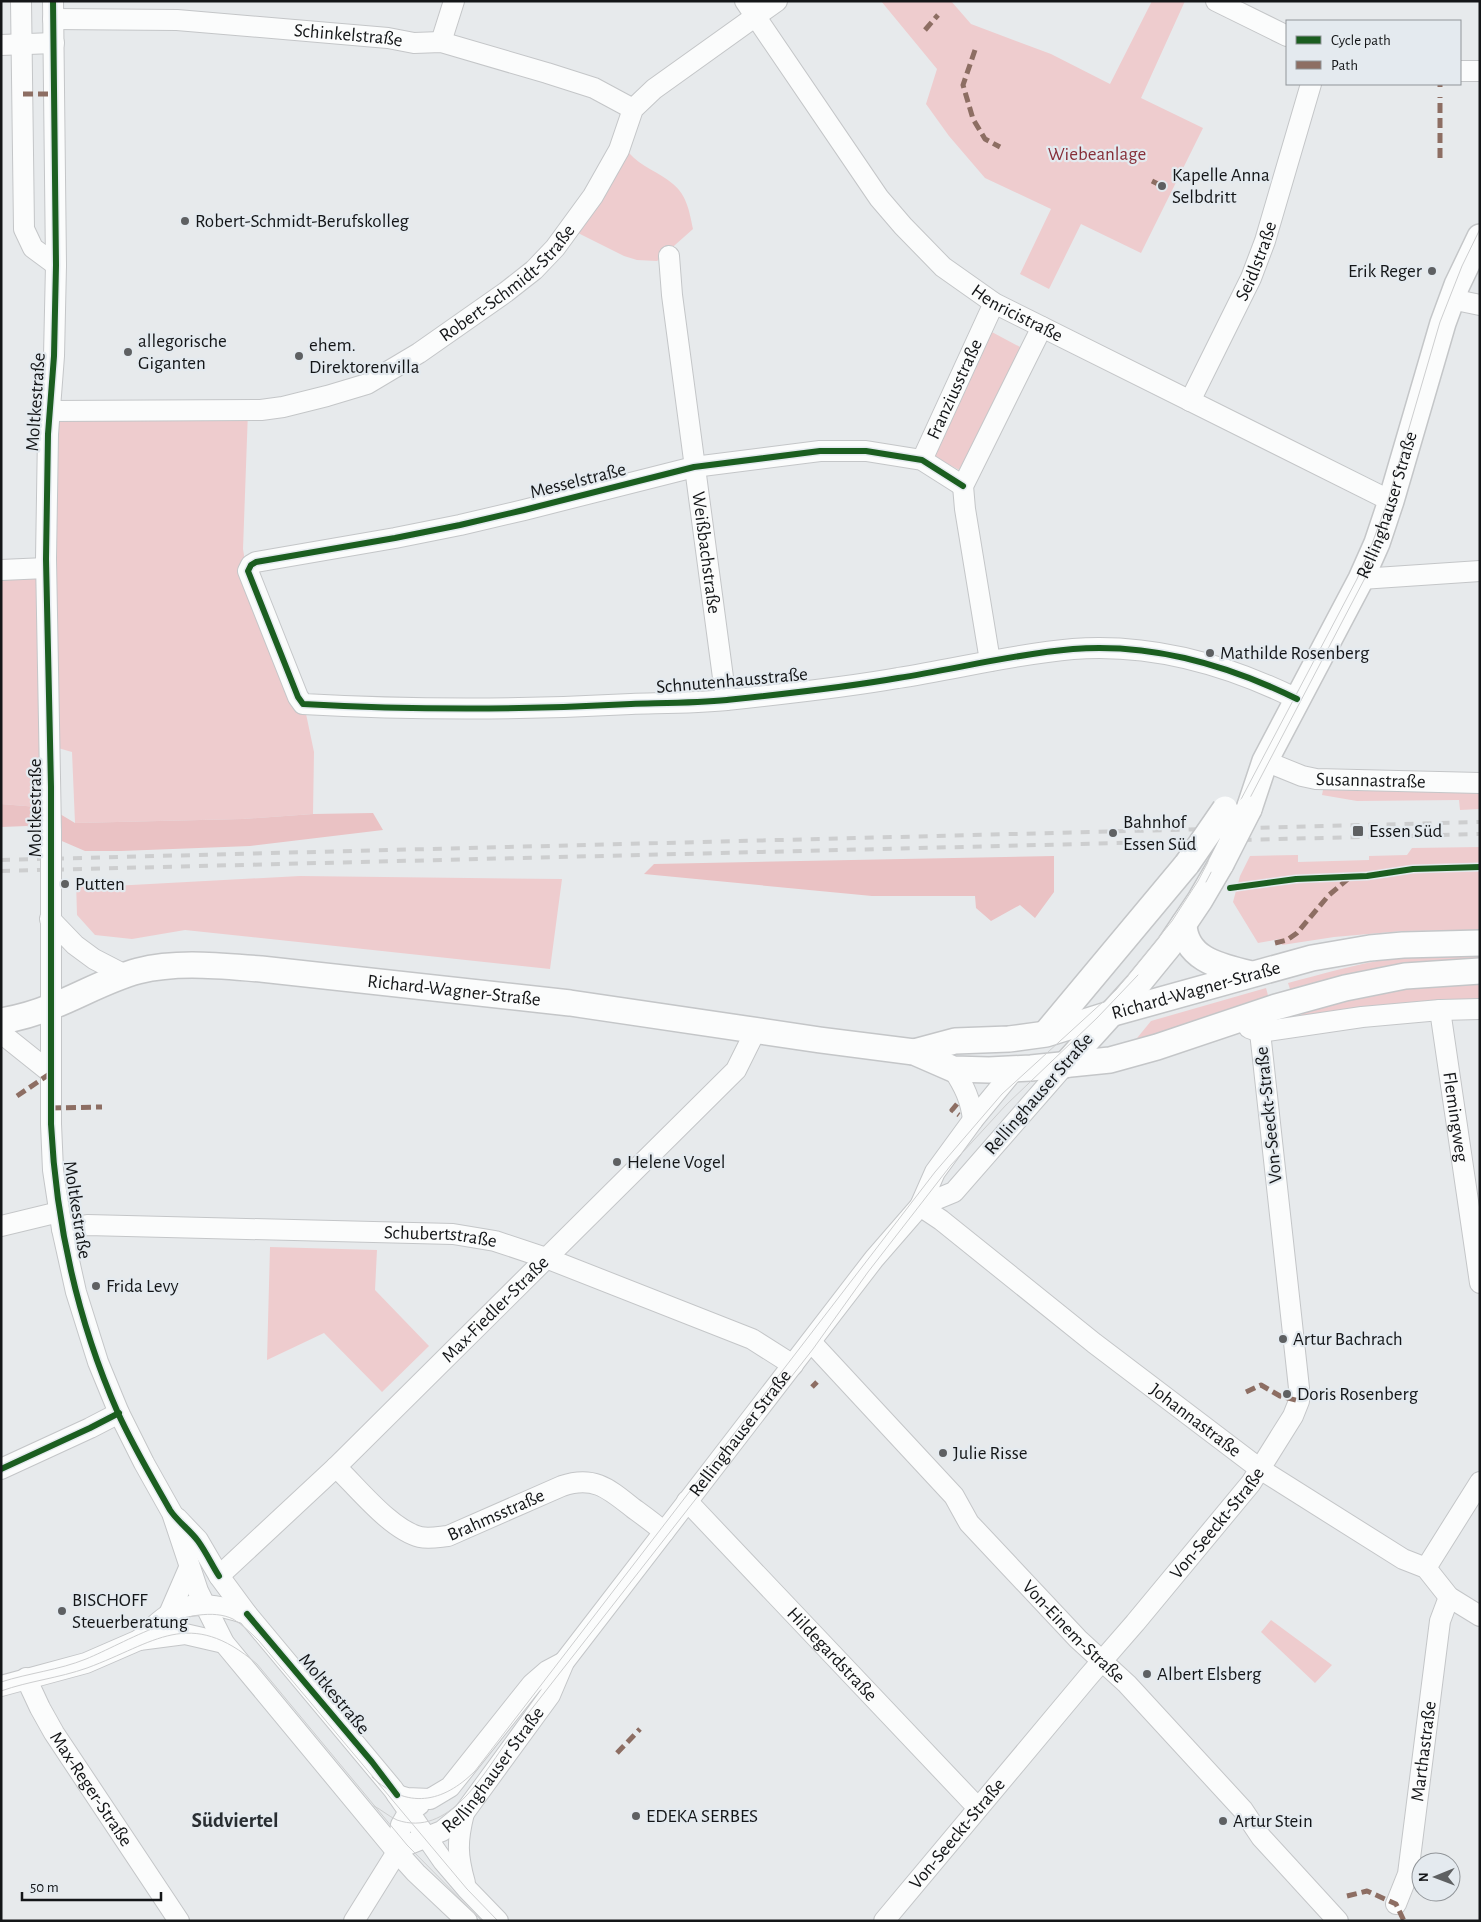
<svg xmlns="http://www.w3.org/2000/svg" width="1481" height="1922" viewBox="0 0 1481 1922" font-family="'Alegreya Sans',sans-serif">
<style>
.green{fill:#eeccce}
.forest{fill:#eac2c4}
.lines{fill:none;stroke-linecap:round;stroke-linejoin:round}
.minor-casing{stroke:#c4c6c8;stroke-width:22}
.major-casing{stroke:#c4c6c8;stroke-width:28}
.minor{stroke:#fbfcfc;stroke-width:20}
.major{stroke:#fbfcfc;stroke-width:25}
.tram{stroke:#cdcecf;stroke-width:1}
.rail{stroke:#cdcecf;stroke-width:4;stroke-dasharray:9 9;stroke-linecap:butt}
.minor-bridge-casing{stroke:#c4c6c8;stroke-width:22;stroke-linecap:butt}
.major-bridge-casing{stroke:#c4c6c8;stroke-width:28;stroke-linecap:butt}
.minor-bridge{stroke:#fbfcfc;stroke-width:20}
.major-bridge{stroke:#fbfcfc;stroke-width:25}
.quiet{stroke:#8d6e63;stroke-width:5;stroke-dasharray:10 5;stroke-linecap:butt}
.cycleway-casing{stroke:#e4eaef;stroke-width:9}
.cycleway{stroke:#1b5e20;stroke-width:6}
.poi-dot{fill:#5e6062;stroke:#e4eaef;stroke-width:2}
.labels{text-anchor:middle;dominant-baseline:central;stroke-width:4.5;stroke-linejoin:round;paint-order:stroke}
.street-label{font-size:19px;fill:#141618;stroke:#e4eaef}
.park-label{font-size:19px;fill:#862f39;stroke:#e4eaef}
.poi-label{font-size:19px;fill:#141618;stroke:#e4eaef;text-anchor:start}
.quarter-label{font-size:21px;font-weight:bold;fill:#292e32;stroke:#e4eaef}
</style>
<rect width="100%" height="100%" fill="#e7eaec"/>
<path class="green" d="M 881,1 L 951,1 L 971,24 L 1051,54 L 1110,84 L 1152,1 L 1185,1 L 1141,98 L 1203,128 L 1141,253 L 1081,224 L 1049,289 L 1020,274 L 1051,209 L 985,178 L 949,136 L 926,104 L 937,69 Z
M 629,153 C 641,167 659,172 673,184 C 687,195 690,214 693,229 L 657,261 L 637,260 L 624,256 L 576,232 Z
M 990,331 L 1022,348 L 963,472 L 931,455 Z
M 248,411 L 243,549 L 247,574 L 305,709 L 314,752 L 313,814 L 242,819 L 75,823 L 72,752 L 51,746 L 51,413 Z
M 45,568 L 50,808 L 1,804 L 1,572 Z
M 1323,790 L 1480,791 L 1480,809 L 1460,810 L 1459,800 L 1357,801 L 1322,795 Z
M 1480,847 L 1480,930 L 1403,931 L 1334,937 L 1282,945 L 1280,939 L 1258,943 L 1233,902 L 1240,876 L 1250,856 L 1298,855 L 1298,862 L 1369,860 L 1369,856 L 1407,855 L 1412,848 Z
M 300,876 L 562,879 L 550,969 L 185,930 L 132,939 L 95,935 L 77,915 L 76,880 L 113,886 Z
M 1480,954 L 1480,962 L 1291,992 L 1288,983 C 1322,974 1356,964 1390,959 C 1420,954 1450,955 1480,954 Z
M 1480,979 L 1480,1001 L 1302,1017 L 1300,1009 L 1405,988 Z
M 1266,988 L 1269,999 L 1133,1043 L 1151,1021 Z
M 270,1247 L 377,1250 L 375,1290 L 429,1346 L 382,1392 L 324,1333 L 267,1360 Z
M 1271,1620 L 1332,1665 L 1315,1683 L 1261,1632 Z"/>
<path class="forest" d="M 1,804 L 50,808 L 75,823 L 242,819 L 313,814 L 373,813 L 383,830 L 250,846 L 121,851 L 85,851 L 27,826 L 1,827 Z
M 1054,856 L 1054,892 L 1035,918 L 1020,905 L 991,921 L 976,908 L 975,896 L 872,896 L 644,874 L 654,864 Z"/>
<g class="lines">
<g class="minor-casing">
<g id="minor">
<path d="M 21,1 L 24,229 L 33,248 L 56,265"/>
<path id="s1" d="M 745,1 L 879,198 L 903,226 L 943,267 L 994,303 L 1391,501"/>
<path d="M 1216,1 L 1287,36"/>
<path id="s2" d="M 53,19 L 177,20 L 388,38 L 414,43 L 441,42 L 547,73 L 594,88 L 633,109"/>
<path d="M 441,42 L 454,1"/>
<path d="M 1,45 L 54,43"/>
<path d="M 1460,71 L 1480,71"/>
<path id="s3" d="M 669,256 L 672,295 L 726,700"/>
<path d="M 1451,299 L 1480,305"/>
<path id="s4" d="M 1190,401 L 1251,278 L 1265,241 L 1311,84"/>
<path id="s5" d="M 49,411 L 261,410 L 283,407 L 327,396 L 367,384 L 419,353 L 506,292 L 534,270 L 555,248 L 593,196 L 619,150 L 633,109 L 654,89 L 777,1"/>
<path id="s6" d="M 922,460 L 994,303"/>
<path d="M 963,486 L 922,460 L 866,451 L 820,451 L 694,467 L 524,510 L 460,525 L 395,538 L 256,562 L 251,565 L 248,571 L 298,697 L 303,704 C 412,710 522,710 631,704 C 663,703 696,703 727,700 C 784,694 842,688 898,678 C 956,669 1014,654 1073,649 C 1151,643 1228,665 1297,699"/>
<path d="M 1,570 L 46,568"/>
<path d="M 1361,579 L 1480,571"/>
<path d="M 990,661 L 965,509 L 963,486 L 1042,327"/>
<path id="s7" d="M 1265,761 L 1302,776 L 1316,779 L 1480,783"/>
<path d="M 51,832 L 46,559 L 48,434 L 54,356 L 56,265 L 53,1"/>
<path d="M 51,888 L 51,1124 L 53,1170 L 62,1229 L 76,1292 L 98,1362 L 119,1413 L 144,1463 L 172,1513 L 198,1591 L 224,1643 L 397,1852 L 416,1873 L 467,1921"/>
<path d="M 50,919 L 75,945 L 94,959 L 125,975"/>
<path id="s8" d="M 1440,1010 L 1480,1283"/>
<path d="M 1249,1028 L 1260,1032 L 1362,1017 L 1440,1010 L 1480,1009"/>
<path d="M 1,1033 L 51,1073"/>
<path d="M 953,1069 C 964,1086 971,1100 973,1120"/>
<path id="s9" d="M 920,1206 L 941,1220 L 1094,1343 L 1260,1469 L 1403,1559 L 1426,1568 L 1449,1597 L 1480,1616"/>
<path d="M 920,1206 L 954,1192 L 1065,1065"/>
<path d="M 1,1226 L 59,1212"/>
<path id="s10" d="M 62,1229 L 87,1225 L 453,1234 L 495,1241 L 546,1258 L 752,1339 L 793,1365"/>
<path id="s11" d="M 811,1342 L 954,1496 L 969,1523 L 1078,1639 L 1127,1684 L 1243,1810 L 1261,1837 L 1338,1921"/>
<path id="s12" d="M 336,1467 C 358,1488 391,1530 420,1537 C 429,1539 438,1537 448,1536 L 562,1486 C 594,1475 609,1489 633,1508 C 644,1516 654,1523 664,1532"/>
<path d="M 1,1469 L 90,1428 L 119,1413"/>
<path id="s13" d="M 687,1501 L 978,1808"/>
<path d="M 177,1518 L 198,1540 L 219,1576 L 247,1614 L 393,1789 L 443,1861 L 467,1889 L 498,1921"/>
<path d="M 1426,1568 L 1480,1482"/>
<path id="s14" d="M 219,1576 L 336,1467 L 736,1070 L 756,1030"/>
<path d="M 169,1614 L 189,1568"/>
<path d="M 139,1640 C 148,1632 157,1622 168,1615 C 191,1598 222,1606 247,1614"/>
<path id="s15" d="M 26,1678 L 40,1708 L 54,1733 L 179,1921"/>
<path d="M 1,1686 L 86,1663 L 139,1640 L 185,1634 L 224,1643"/>
<path d="M 397,1795 L 407,1798 L 430,1799 L 450,1787 L 532,1684 L 547,1671 L 564,1662"/>
<path d="M 464,1813 C 457,1841 457,1855 465,1883"/>
<path id="s16" d="M 397,1852 L 407,1845 L 442,1831 L 464,1813 L 550,1695 L 564,1662 L 874,1259 L 920,1206 L 935,1172 L 973,1120 L 1015,1069"/>
<path id="s17" d="M 1396,1904 L 1408,1874 L 1440,1621 L 1449,1597"/>
<path d="M 354,1921 L 397,1852 L 401,1825 L 409,1811 L 419,1805"/>
<path id="s18" d="M 884,1921 L 1088,1677 L 1135,1623 L 1251,1483 L 1293,1416 L 1299,1401 L 1299,1388 L 1260,1032"/>
</g>
</g>
<g class="major-casing">
<g id="major">
<path id="s19" d="M 1249,809 L 1265,761 L 1361,579 L 1377,543 L 1391,501 L 1443,323 L 1457,285 L 1480,237"/>
<path d="M 1184,924 C 1185,961 1224,967 1251,974"/>
<path id="s20" d="M 1,1021 C 19,1018 36,1013 53,1006 C 81,995 108,979 138,971 C 178,961 220,966 261,969 L 570,1003 L 820,1040 L 914,1052 L 953,1069 L 989,1070 L 1031,1068 L 1110,1060 L 1157,1047 L 1276,1007 L 1345,988 L 1405,976 L 1480,971"/>
<path d="M 1046,1033 L 1187,864"/>
<path id="s21" d="M 914,1052 L 955,1041 L 1009,1039 L 1046,1034 L 1110,1014 L 1312,958 L 1370,948 L 1403,945 L 1480,943"/>
<path d="M 1065,1065 L 1138,984 L 1169,946 L 1200,900 L 1221,864"/>
</g>
</g>
<use href="#minor" class="minor"/>
<use href="#major" class="major"/>
<path class="tram" d="M 1206,882 L 1365,578 L 1385,531 L 1394,504
M 1,1682 C 29,1673 59,1670 86,1659 C 123,1644 193,1600 233,1619 C 243,1625 251,1633 259,1641 L 467,1889 L 498,1921
M 1,1691 C 29,1681 59,1678 87,1668 C 155,1643 189,1606 257,1664 L 407,1845 L 482,1921
M 523,1720 L 813,1349 L 868,1272 L 951,1165 L 1006,1105 L 1097,1018 L 1138,975
M 372,1777 C 407,1810 443,1803 475,1771 L 935,1172 L 1002,1094 L 1116,990 L 1172,921 L 1198,881 L 1357,579 L 1373,541 L 1388,500 L 1440,322 L 1462,266 L 1480,229
M 374,1806 C 382,1810 388,1816 397,1820 C 449,1838 483,1774 508,1740"/>
<path class="rail" d="M 1,860 L 1480,822
M 1,871 L 1480,834"/>
<g class="minor-bridge-casing">
<path id="minor-bridge" d="M 51,832 L 51,888"/>
</g>
<g class="major-bridge-casing">
<path id="major-bridge" d="M 1187,864 L 1225,809
M 1221,864 L 1249,809"/>
</g>
<use href="#minor-bridge" class="minor-bridge"/>
<use href="#major-bridge" class="major-bridge"/>
<path class="quiet" d="M 925,30 L 938,15
M 975,50 L 963,85 L 973,119 L 985,139 L 1000,147
M 1440,87 L 1440,84
M 23,94 L 55,94
M 1440,158 L 1440,97
M 1152,181 L 1158,184
M 1275,943 L 1287,940 L 1297,933 L 1329,895 L 1349,878
M 17,1096 L 51,1073
M 957,1104 L 952,1110 L 959,1115
M 51,1108 L 102,1107
M 812,1387 L 817,1382
M 1246,1392 L 1261,1385 L 1280,1396 L 1299,1401
M 617,1753 L 640,1729
M 1347,1896 L 1367,1891 L 1396,1904 L 1404,1921"/>
<g class="cycleway-casing">
<path id="cycleway" d="M 53,1 L 56,265 L 54,356 L 48,434 L 46,559 L 51,787 L 51,1124 C 56,1223 78,1322 118,1413 C 133,1446 152,1478 170,1510 C 177,1521 190,1530 198,1541 C 206,1552 212,1565 219,1576
M 963,486 L 922,460 L 866,451 L 820,451 L 694,467 L 524,510 L 460,525 L 395,538 L 256,562 L 251,565 L 248,571 L 298,697 L 303,704 C 412,710 522,710 631,704 C 663,703 696,703 727,700 C 784,694 842,688 898,678 C 956,669 1014,654 1073,649 C 1151,643 1228,665 1297,699
M 1230,888 L 1296,879 L 1367,876 L 1413,869 L 1480,867
M 1,1469 L 90,1428 L 119,1413
M 247,1614 L 372,1762 L 397,1795"/>
</g>
<use href="#cycleway" class="cycleway"/>
</g>
<g class="poi-dot">
<circle cx="1162" cy="186" r="5"/>
<circle cx="185" cy="221" r="5"/>
<circle cx="1432" cy="271" r="5"/>
<circle cx="128" cy="352" r="5"/>
<circle cx="299" cy="356" r="5"/>
<circle cx="1210" cy="653" r="5"/>
<rect x="1352" y="825" width="12" height="12" rx="2.5"/>
<circle cx="1113" cy="833" r="5"/>
<circle cx="65" cy="884" r="5"/>
<circle cx="617" cy="1162" r="5"/>
<circle cx="96" cy="1286" r="5"/>
<circle cx="1283" cy="1339" r="5"/>
<circle cx="1287" cy="1394" r="5"/>
<circle cx="943" cy="1453" r="5"/>
<circle cx="62" cy="1611" r="5"/>
<circle cx="1147" cy="1674" r="5"/>
<circle cx="636" cy="1816" r="5"/>
<circle cx="1223" cy="1821" r="5"/>
</g>
<g class="labels">
<g class="street-label">
<text stroke="none"><textPath href="#s2" startOffset="296">Schinkelstraße</textPath></text>
<text stroke="none"><textPath href="#s4" startOffset="155">Seidlstraße</textPath></text>
<text stroke="none"><textPath href="#s5" startOffset="495">Robert-Schmidt-Straße</textPath></text>
<text stroke="none"><textPath href="#s1" startOffset="420">Henricistraße</textPath></text>
<text stroke="none"><textPath href="#s6" startOffset="78">Franziusstraße</textPath></text>
<text transform="translate(36 402) rotate(-86)">Moltkestraße</text>
<text transform="translate(578 481) rotate(-14)">Messelstraße</text>
<text stroke="none"><textPath href="#s19" startOffset="335">Rellinghauser Straße</textPath></text>
<text stroke="none"><textPath href="#s3" startOffset="299">Weißbachstraße</textPath></text>
<text transform="translate(732 681) rotate(-5)">Schnutenhausstraße</text>
<text stroke="none"><textPath href="#s7" startOffset="109">Susannastraße</textPath></text>
<text transform="translate(35 808) rotate(-90)">Moltkestraße</text>
<text stroke="none"><textPath href="#s20" startOffset="464">Richard-Wagner-Straße</textPath></text>
<text stroke="none"><textPath href="#s21" startOffset="290">Richard-Wagner-Straße</textPath></text>
<text transform="translate(1039 1094) rotate(-49)">Rellinghauser Straße</text>
<text transform="translate(1269 1115) rotate(-96)">Von-Seeckt-Straße</text>
<text stroke="none"><textPath href="#s8" startOffset="108">Flemingweg</textPath></text>
<text transform="translate(77 1210) rotate(81)">Moltkestraße</text>
<text stroke="none"><textPath href="#s10" startOffset="379">Schubertstraße</textPath></text>
<text stroke="none"><textPath href="#s14" startOffset="384">Max-Fiedler-Straße</textPath></text>
<text stroke="none"><textPath href="#s9" startOffset="349">Johannastraße</textPath></text>
<text stroke="none"><textPath href="#s16" startOffset="549">Rellinghauser Straße</textPath></text>
<text stroke="none"><textPath href="#s12" startOffset="191">Brahmsstraße</textPath></text>
<text stroke="none"><textPath href="#s18" startOffset="519">Von-Seeckt-Straße</textPath></text>
<text stroke="none"><textPath href="#s11" startOffset="392">Von-Einem-Straße</textPath></text>
<text stroke="none"><textPath href="#s13" startOffset="211">Hildegardstraße</textPath></text>
<text transform="translate(334 1694) rotate(50)">Moltkestraße</text>
<text stroke="none"><textPath href="#s17" startOffset="156">Marthastraße</textPath></text>
<text stroke="none"><textPath href="#s16" startOffset="130">Rellinghauser Straße</textPath></text>
<text stroke="none"><textPath href="#s15" startOffset="129">Max-Reger-Straße</textPath></text>
<text stroke="none"><textPath href="#s18" startOffset="114">Von-Seeckt-Straße</textPath></text>
</g>
<g class="park-label">
<text x="1097" y="154">Wiebeanlage</text>
</g>
<g class="poi-label">
<text x="1172" y="175">Kapelle Anna<tspan x="1172" dy="22">Selbdritt</tspan></text>
<text x="195" y="221">Robert-Schmidt-Berufskolleg</text>
<text x="1422" y="271" text-anchor="end">Erik Reger</text>
<text x="138" y="341">allegorische<tspan x="138" dy="22">Giganten</tspan></text>
<text x="309" y="345">ehem.<tspan x="309" dy="22">Direktorenvilla</tspan></text>
<text x="1220" y="653">Mathilde Rosenberg</text>
<text x="1123" y="822">Bahnhof<tspan x="1123" dy="22">Essen Süd</tspan></text>
<text x="1369" y="831">Essen Süd</text>
<text x="75" y="884">Putten</text>
<text x="627" y="1162">Helene Vogel</text>
<text x="106" y="1286">Frida Levy</text>
<text x="1293" y="1339">Artur Bachrach</text>
<text x="1297" y="1394">Doris Rosenberg</text>
<text x="953" y="1453">Julie Risse</text>
<text x="72" y="1600">BISCHOFF<tspan x="72" dy="22">Steuerberatung</tspan></text>
<text x="1157" y="1674">Albert Elsberg</text>
<text x="646" y="1816">EDEKA SERBES</text>
<text x="1233" y="1821">Artur Stein</text>
</g>
<g class="quarter-label">
<text x="235" y="1820">Südviertel</text>
</g>
</g>
<rect width="1481" height="1922" fill="none" stroke="#141618" stroke-width="5"/>
<rect x="1286" y="20" width="175" height="65" fill="#e4eaef" stroke="#919599"/>
<rect x="1296" y="36" width="25" height="8" fill="#1b5e20" stroke="#919599"/>
<text x="1331" y="45" font-size="15" fill="#141618">Cycle path</text>
<rect x="1296" y="61" width="25" height="8" fill="#8d6e63" stroke="#919599"/>
<text x="1331" y="70" font-size="15" fill="#141618">Path</text>
<g transform="translate(1436 1877) rotate(269)"><circle r="24" fill="#e4eaef" stroke="#919599"/>
<path d="M0-4L9 19L0 12L-9 19Z" fill="#5e6062"/>
<text y="-8" font-size="14" font-weight="bold" text-anchor="middle" fill="#141618">N</text>
</g>
<path d="M22 1892v8h139v-8" fill="none" stroke="#141618" stroke-width="2.5"/>
<text x="30" y="1892" font-size="15" fill="#141618" stroke="#e4eaef" stroke-width="4" paint-order="stroke">50 m</text>
</svg>
